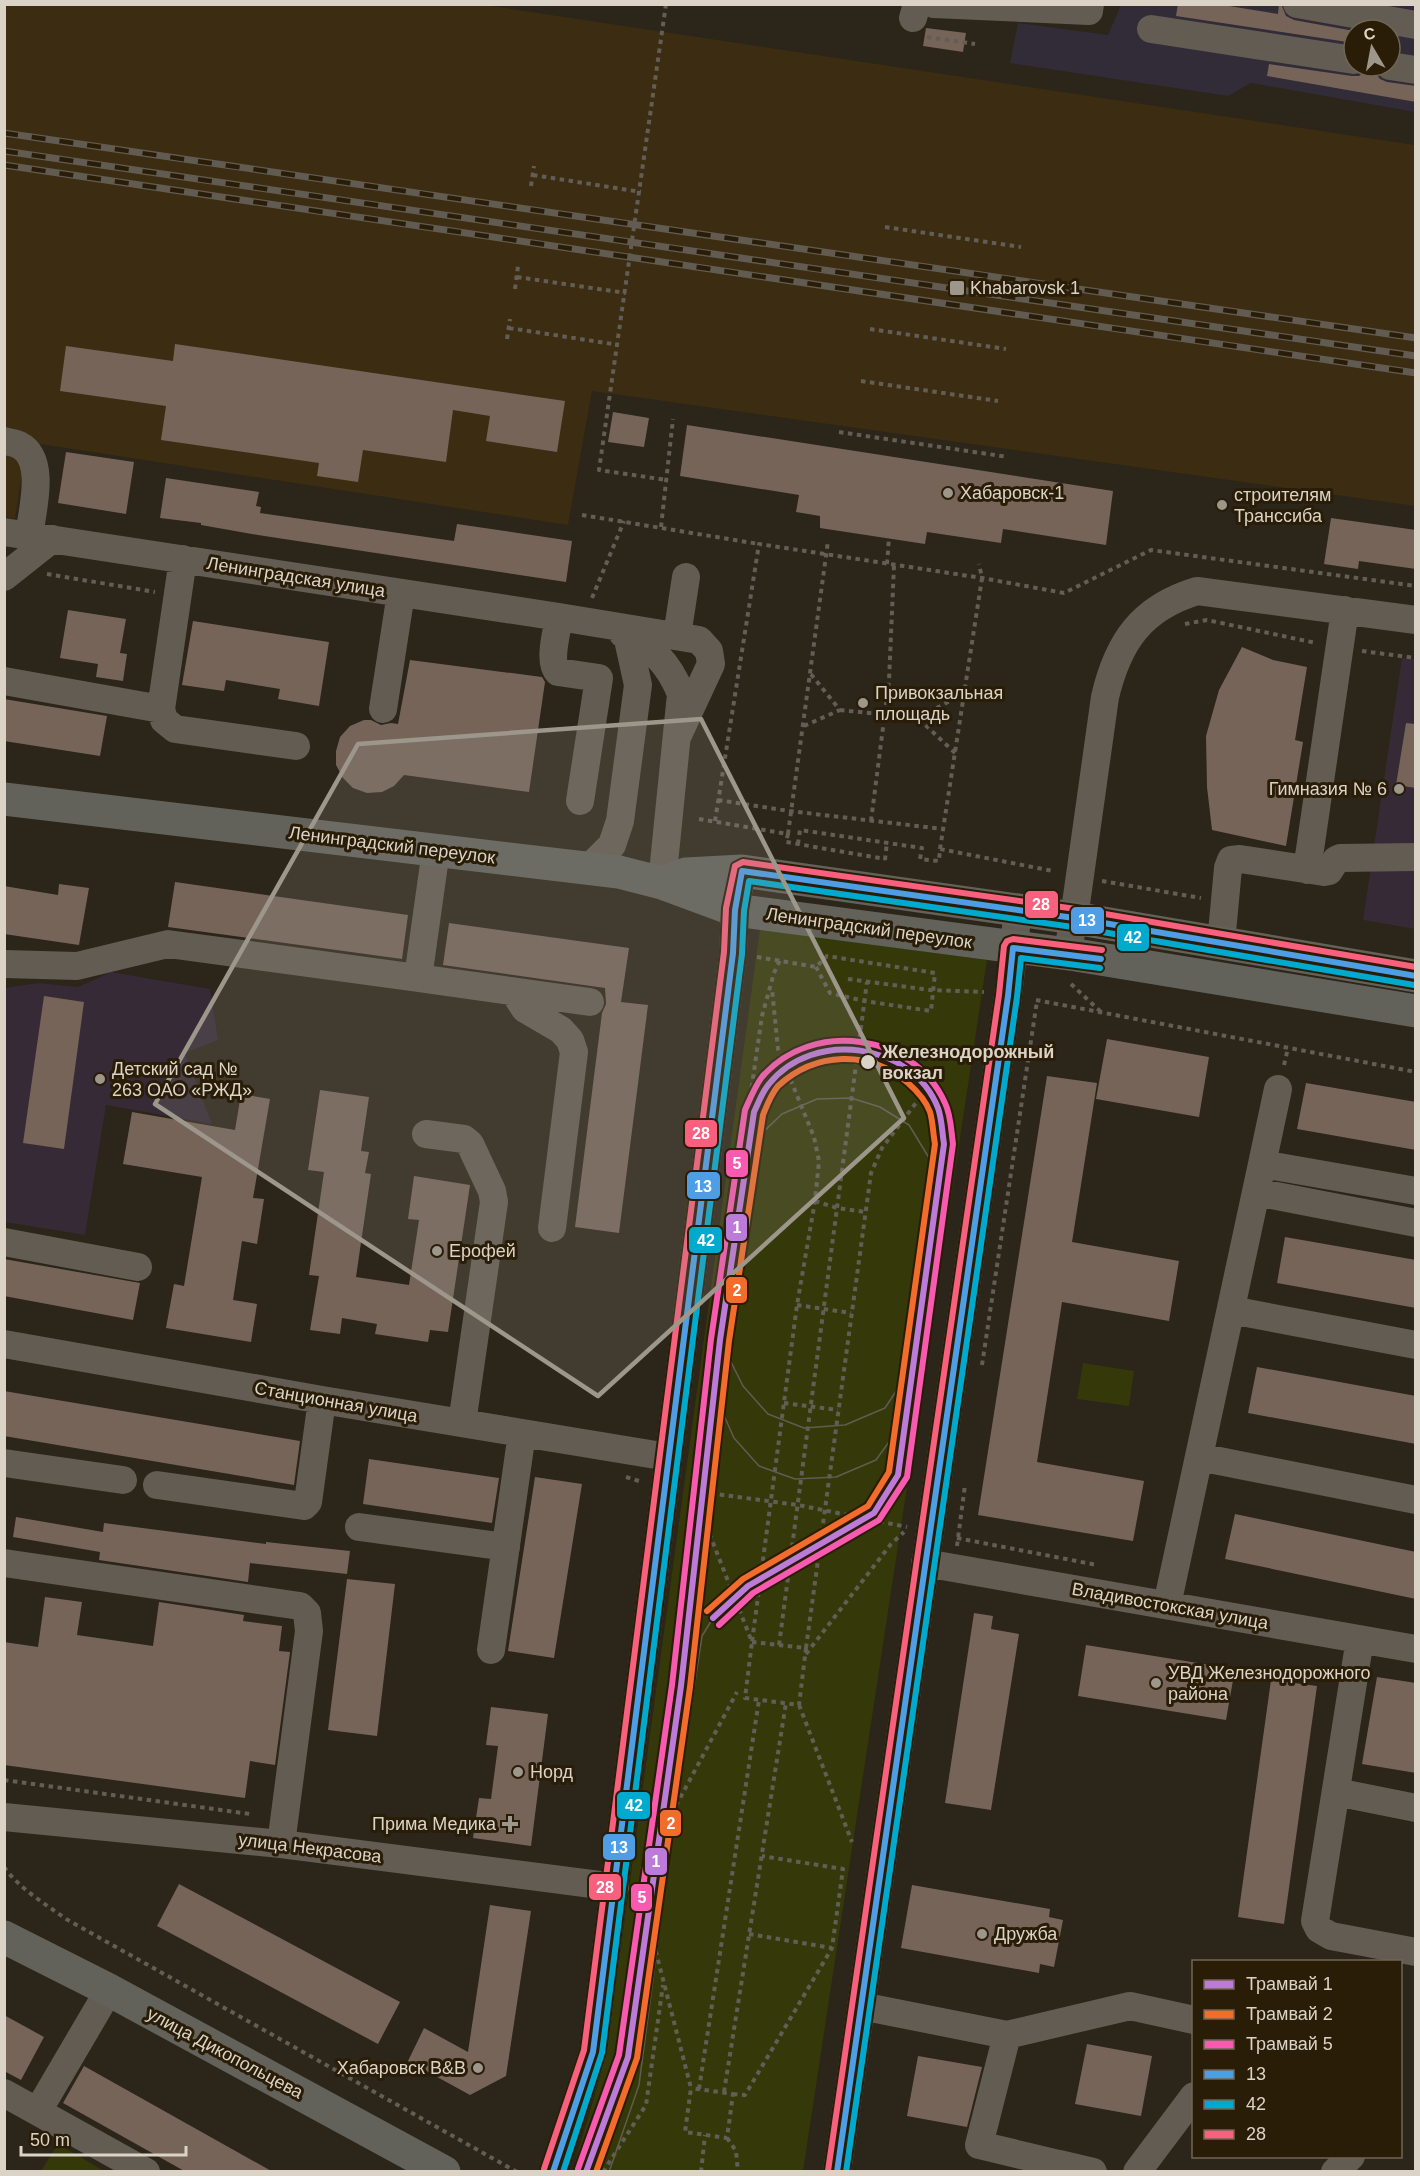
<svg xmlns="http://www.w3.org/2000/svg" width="1420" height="2176" viewBox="0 0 1420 2176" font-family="Helvetica,sans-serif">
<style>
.built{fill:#3b2c12}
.industrial{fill:#322c38;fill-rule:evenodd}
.education{fill:#352a36}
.green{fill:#353909}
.building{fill:#766459}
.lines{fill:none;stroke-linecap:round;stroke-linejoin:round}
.path{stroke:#625e56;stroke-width:4;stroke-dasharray:4.5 4.5;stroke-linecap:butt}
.minor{stroke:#625c53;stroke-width:28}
.major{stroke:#62625a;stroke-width:33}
.tram{stroke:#615b51;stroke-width:1.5}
.rail-casing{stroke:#615b51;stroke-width:7}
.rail{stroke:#291d08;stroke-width:4.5;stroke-dasharray:14;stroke-linecap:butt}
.bus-1-casing{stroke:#291d08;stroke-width:10}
.bus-2-casing{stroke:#291d08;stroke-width:10}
.bus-3-casing{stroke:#291d08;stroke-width:10}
.bus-1{stroke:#4d9ee5;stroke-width:6}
.bus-2{stroke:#00a9ce;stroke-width:6}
.bus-3{stroke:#f8607d;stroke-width:6}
.tram-1-casing{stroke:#291d08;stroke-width:10}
.tram-2-casing{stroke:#291d08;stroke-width:10}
.tram-3-casing{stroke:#291d08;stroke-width:10}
.tram-1{stroke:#bd7bd9;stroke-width:6}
.tram-2{stroke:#f36c2b;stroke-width:6}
.tram-3{stroke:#f75aaf;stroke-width:6}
.marked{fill:#9d968a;fill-opacity:0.2;stroke:#9d968a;stroke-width:4.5;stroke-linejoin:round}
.poi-dot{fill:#9d968a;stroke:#291d08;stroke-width:2}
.stop-dot{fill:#dbd3c6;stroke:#291d08;stroke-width:2}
.labels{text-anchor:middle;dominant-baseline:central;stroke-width:6;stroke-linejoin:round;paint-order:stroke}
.poi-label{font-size:18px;fill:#dbd3c6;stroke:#291d08;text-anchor:start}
.street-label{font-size:18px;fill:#dbd3c6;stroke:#291d08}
.stop-label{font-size:18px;font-weight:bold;fill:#dbd3c6;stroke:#291d08;text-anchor:start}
.line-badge{stroke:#291d08;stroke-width:2}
.badge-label{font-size:16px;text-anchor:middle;font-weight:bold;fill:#fff}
</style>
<rect width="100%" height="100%" fill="#2b251a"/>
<path class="built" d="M 5,5 L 485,5 L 1415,145 L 1415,506 L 592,391 L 568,525 L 27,442 L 15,519 L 5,517 Z"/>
<path class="industrial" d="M 1121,5 L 1415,5 L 1415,112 L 1251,83 L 1228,96 L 1010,63 L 1018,23 L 1108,35 ZM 1354,30 L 1390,30 L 1390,66 L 1354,66 Z"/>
<path class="education" d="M 1402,658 L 1415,659 L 1415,929 L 1363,920 Z
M 111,972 L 210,989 L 218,1040 L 185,1053 L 212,1124 L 106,1105 L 85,1235 L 5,1222 L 5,988 L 38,983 L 78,987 Z"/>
<path class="green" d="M 760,929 L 987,960 L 803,2171 L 572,2172 L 606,2057 Z
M 1083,1363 L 1134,1371 L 1129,1406 L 1077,1399 Z
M 58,2144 L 104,2171 L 41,2171 Z"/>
<path class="building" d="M 1178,4 L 1217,4 L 1278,14 L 1279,4 L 1281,4 L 1286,16 L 1294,20 L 1354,31 L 1354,43 L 1176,16 Z
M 926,28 L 966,33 L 963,52 L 923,46 Z
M 1269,64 L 1352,76 L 1359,76 L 1364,72 L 1377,75 L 1380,79 L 1387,82 L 1416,86 L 1416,102 L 1267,76 Z
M 175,344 L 565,401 L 557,452 L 486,441 L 490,416 L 453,410 L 446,462 L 363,450 L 358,482 L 317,476 L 319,463 L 161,440 L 166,406 L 60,391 L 66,346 L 173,361 Z
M 613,412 L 649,418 L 644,447 L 608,442 Z
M 687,425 L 1113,491 L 1106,545 L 1003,529 L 1001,543 L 927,532 L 925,544 L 820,528 L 820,516 L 796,512 L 799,495 L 680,476 Z
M 66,452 L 134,462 L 126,514 L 58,503 Z
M 166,478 L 259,492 L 256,506 L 261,507 L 260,513 L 454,541 L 457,524 L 572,541 L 566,582 L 258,535 L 201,525 L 201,523 L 160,518 Z
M 1331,518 L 1416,530 L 1416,569 L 1359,561 L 1358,569 L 1324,564 Z
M 68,610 L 126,619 L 120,653 L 127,654 L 123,681 L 96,677 L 98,664 L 60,658 Z
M 193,621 L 329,642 L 319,706 L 278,699 L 280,689 L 226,680 L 224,691 L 182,685 Z
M 1242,647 L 1273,660 L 1307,667 L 1295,740 L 1303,742 L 1286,846 L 1212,830 L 1207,787 L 1206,736 L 1219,690 Z
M 410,660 L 542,677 L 545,682 L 529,792 L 404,775 L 394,786 L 382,792 L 367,793 L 353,788 L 343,778 L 336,765 L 336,751 L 340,737 L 350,726 L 364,720 L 371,720 L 381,725 L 391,723 L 398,724 Z
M 4,699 L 107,716 L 100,756 L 4,741 Z
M 1406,723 L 1416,724 L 1416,788 L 1396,785 Z
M 175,882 L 408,915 L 402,959 L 168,927 Z
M 59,884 L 89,888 L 79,945 L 4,934 L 4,886 L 58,895 Z
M 449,923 L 629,948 L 621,1002 L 648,1005 L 619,1233 L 575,1227 L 602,1013 L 606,1004 L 605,988 L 443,965 Z
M 44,996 L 84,1002 L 64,1149 L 23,1143 Z
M 1107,1039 L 1209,1057 L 1199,1117 L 1096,1099 Z
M 1047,1076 L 1097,1083 L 1072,1242 L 1179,1261 L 1169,1321 L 1062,1302 L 1037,1462 L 1144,1481 L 1133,1541 L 978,1515 Z
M 1306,1083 L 1416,1102 L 1416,1150 L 1297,1129 Z
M 320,1090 L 369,1097 L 361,1151 L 369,1152 L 365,1173 L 371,1174 L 356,1277 L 409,1285 L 419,1220 L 408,1219 L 414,1176 L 470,1185 L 448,1332 L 430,1330 L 428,1342 L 375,1334 L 377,1324 L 342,1318 L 340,1334 L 310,1330 L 319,1276 L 309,1275 L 324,1172 L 308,1170 Z
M 241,1094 L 270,1099 L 253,1198 L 264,1199 L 257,1244 L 242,1241 L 233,1300 L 257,1304 L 251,1342 L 166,1328 L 174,1284 L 184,1286 L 202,1177 L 123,1164 L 132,1112 L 235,1130 Z
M 1285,1237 L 1416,1260 L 1416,1308 L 1277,1283 Z
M 4,1259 L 140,1283 L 133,1320 L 4,1296 Z
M 1257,1367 L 1416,1396 L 1416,1444 L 1248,1413 Z
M 4,1391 L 300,1441 L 294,1485 L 4,1436 Z
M 369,1459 L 499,1478 L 492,1523 L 363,1504 Z
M 535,1477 L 582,1484 L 554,1658 L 508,1651 Z
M 1235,1514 L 1416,1552 L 1416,1599 L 1225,1559 Z
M 16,1517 L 103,1532 L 104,1523 L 266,1544 L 266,1542 L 350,1551 L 347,1574 L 250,1563 L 248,1582 L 99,1560 L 100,1552 L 13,1537 Z
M 347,1579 L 395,1584 L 377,1736 L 328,1730 Z
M 45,1597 L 82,1602 L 77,1635 L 153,1646 L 159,1602 L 244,1615 L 243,1621 L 282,1626 L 279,1651 L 290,1652 L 275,1765 L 250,1761 L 245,1798 L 4,1765 L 4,1642 L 38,1647 Z
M 974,1613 L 993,1616 L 991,1629 L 1019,1634 L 991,1810 L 945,1803 Z
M 1086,1645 L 1235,1669 L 1226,1720 L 1078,1696 Z
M 1377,1677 L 1416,1683 L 1416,1773 L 1362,1764 Z
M 1271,1680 L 1317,1686 L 1284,1924 L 1238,1917 Z
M 491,1707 L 548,1714 L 531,1846 L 473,1838 L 479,1798 L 491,1799 L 498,1746 L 486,1745 Z
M 179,1884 L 400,2002 L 378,2044 L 157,1926 Z
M 912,1885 L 1050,1909 L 1049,1917 L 1063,1920 L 1054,1967 L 1040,1964 L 1039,1973 L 901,1948 Z
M 490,1905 L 531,1911 L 506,2076 L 470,2095 L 408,2061 L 424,2028 L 468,2052 Z
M 4,2015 L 44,2037 L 21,2080 L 4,2071 Z
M 1087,2044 L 1152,2056 L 1141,2116 L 1075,2104 Z
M 918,2056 L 982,2067 L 967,2127 L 907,2116 Z
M 84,2066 L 273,2172 L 186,2172 L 63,2103 Z"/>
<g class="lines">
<path class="path" d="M 666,4 L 599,470 L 667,480
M 927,37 L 975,44
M 533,175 L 641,192
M 531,186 L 534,166
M 885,227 L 1021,247
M 517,277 L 626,293
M 515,289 L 518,266
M 509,328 L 619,345
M 870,329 L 1006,349
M 507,339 L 510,319
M 861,381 L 998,401
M 839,432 L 1008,457
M 582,515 L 759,544
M 661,527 L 673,419
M 887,564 L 889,538
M 47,574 L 155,592
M 592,598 L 624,521
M 1185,624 L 1207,620 L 1316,643
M 1362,651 L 1416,658
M 840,710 L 918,718
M 804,726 L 840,710 L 810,673
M 955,753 L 918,718 L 963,694
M 718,800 L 789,811 L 943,829
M 699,819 L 788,834 L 786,842 L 885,859
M 715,821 L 759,544 L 982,578 L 1064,593 L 1151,550 L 1416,586
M 871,821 L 889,681 L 894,565
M 788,834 L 828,541
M 798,844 L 800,830 L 922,848 L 920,859 L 939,861 L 940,849 L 1053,871
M 940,849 L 982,578 L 979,564
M 885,860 L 887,842
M 1102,881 L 1201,898
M 757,957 L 816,967 L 827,956 L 935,973 L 931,1011 L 864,1001 L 830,993 L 816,967
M 848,979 L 930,990 L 984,992
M 1071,984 L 1101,1012
M 1036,1000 L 1416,1072
M 1284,1065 L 1288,1048
M 815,1201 L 837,1208 L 865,1212
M 797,1305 L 851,1313
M 982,1365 L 1037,1001
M 784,1403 L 838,1410
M 626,1477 L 642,1482
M 693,1491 L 798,1505 L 907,1527
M 693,1492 L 752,1642 L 797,1305 L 815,1201 L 819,1161 L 814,1137 L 778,1049 L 772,989
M 687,1533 L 762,1016 L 774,973 L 780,960
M 957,1538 L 1097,1565
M 957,1546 L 965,1485
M 752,1642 L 806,1648 L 799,1705 L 745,1698 Z
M 779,1645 L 867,982
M 806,1648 L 871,1173 L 882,1148 L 937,1075
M 806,1654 L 891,1544 L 904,1532
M 799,1705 L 852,1842
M 4,1780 L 250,1814
M 4,1867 C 20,1889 44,1903 66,1919 L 517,2172
M 642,1869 L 737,1692
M 640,1890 L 691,2088 L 685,2132 L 727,2138 L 733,2094 L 691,2088
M 749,1934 L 832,1948 L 843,1869 L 762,1856
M 699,2089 L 759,1700
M 724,2092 L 786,1703
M 733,2094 L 745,2095 L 832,1948
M 727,2138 L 736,2151 L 738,2172
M 603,2172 L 646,2105 L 663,1985
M 701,2172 L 705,2135"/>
<path class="minor" d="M 934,4 L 1089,11 L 1090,4
M 1297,4 L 1416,25
M 913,18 L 917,4
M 1151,29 L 1354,60
M 1390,66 L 1416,70
M 4,441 C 9,442 15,443 19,445 C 47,459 32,511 29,536
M 4,532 L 559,617 L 699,640 L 709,651 L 711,664 L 677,737
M 4,577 L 52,539
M 559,617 C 557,631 548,662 558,672 L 599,678 L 580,801
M 623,634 C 651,644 670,666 681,694 L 662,883
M 677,636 L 686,577
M 4,681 L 161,709 L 183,559
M 161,709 L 164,720 L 175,729 L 296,746
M 383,709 L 401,593
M 589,868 L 612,845 L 620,821 L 638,685 L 627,635
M 1307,870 L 1345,610
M 1221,943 L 1228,868 L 1231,860 L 1240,859 L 1324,872 L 1329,871 L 1336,860 L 1340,858 L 1416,857
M 1067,955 L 1074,918 L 1105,697 C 1118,642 1141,608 1197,591 L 1416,620
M 4,964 L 77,966 L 168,944 L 418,978 L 436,850
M 418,978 L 590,1002
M 514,992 L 525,1009 L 561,1030 L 570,1040 L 574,1052 L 552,1228
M 426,1134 L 464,1139 L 470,1144 L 492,1191 L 494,1202 L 462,1423
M 1262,1164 L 1278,1089
M 1256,1192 L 1416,1223
M 4,1242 L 138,1267
M 1231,1310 L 1416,1345
M 4,1344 L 322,1400 L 668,1457
M 1199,1457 L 1416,1500
M 4,1463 L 123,1480
M 157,1485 L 304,1506 L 308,1502 L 322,1400
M 359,1527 L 506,1547
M 4,1563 L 300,1606 L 307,1613 L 309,1631 L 281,1844
M 925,1563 L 1416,1649
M 1167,1605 L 1262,1164 L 1416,1191
M 1360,1639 L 1315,1921 L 1319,1929 L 1331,1936 L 1416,1952
M 491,1650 L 522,1433
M 1336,1792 L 1416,1808
M 4,1817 L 281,1844 L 615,1887
M 861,2006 L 1007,2035 L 1130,2006 L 1194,2020
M 1007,2035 L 979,2145 L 1059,2164
M 4,2093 L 146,2172
M 38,2111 L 109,1990
M 553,2172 L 593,2052 L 733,953 L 735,910 L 742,871
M 837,2172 L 1008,996 L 1018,910
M 1058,2172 L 1059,2164 L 1093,2172
M 1137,2172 L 1194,2096
M 1335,2172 L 1351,2156"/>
<path class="major" d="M 4,799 L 619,872 L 662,883 L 735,910 L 1076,955 L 1416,1011
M 662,883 L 686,874 L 742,871 L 1074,918 L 1416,976
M 4,1937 L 109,1990 L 444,2172"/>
<path class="tram" d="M 746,1166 L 760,1135 L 782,1114 L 817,1099 L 851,1098 L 880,1107 L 909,1125 L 931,1161 L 935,1204
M 720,1340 L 743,1386 L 768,1414 L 804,1428 L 845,1425 L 885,1408 L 912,1367
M 714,1393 L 734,1438 L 759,1466 L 795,1479 L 836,1477 L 876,1460 L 904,1421
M 609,2172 L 639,2085 L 673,1827 L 702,1636 L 713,1618 L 748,1586 L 874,1513 L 898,1475 L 905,1419"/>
<g class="rail-casing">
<path id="rail" d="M 4,133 L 1416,338
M 4,151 L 1416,356
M 4,165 L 1416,373"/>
</g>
<use href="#rail" class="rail"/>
<g class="bus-1-casing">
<path id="bus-1" d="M 553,2172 L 593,2052 L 733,953 L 735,910 L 742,871 L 1074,918 L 1416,976
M 837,2172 L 1008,996 L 1013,948 L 1101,959"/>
</g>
<g class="bus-2-casing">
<path id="bus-2" d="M 563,2172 L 602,2053 L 742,954 L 744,911 L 749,881 L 1073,927 L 1414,985
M 846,2172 L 1017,997 L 1021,958 L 1100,968"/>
</g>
<g class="bus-3-casing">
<path id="bus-3" d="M 544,2169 L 584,2050 L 724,952 L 726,908 L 735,866 L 743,862 L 1076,909 L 1416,967
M 828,2171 L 999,995 L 1004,946 L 1007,941 L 1013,939 L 1102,950"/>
</g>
<use href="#bus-1" class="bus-1"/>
<use href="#bus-2" class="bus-2"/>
<use href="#bus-3" class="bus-3"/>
<g class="tram-1-casing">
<path id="tram-1" d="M 586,2172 L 628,2057 L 681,1686 L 720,1340 L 754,1112 C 759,1102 762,1092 769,1084 C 813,1029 912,1042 938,1108 C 942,1119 942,1132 944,1144 L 898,1475 L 874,1513 L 748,1586 L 713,1618"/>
</g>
<g class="tram-2-casing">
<path id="tram-2" d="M 596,2172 L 637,2058 L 690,1687 L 729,1341 L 763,1115 C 767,1105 771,1094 778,1086 C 815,1052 869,1049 908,1083 C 916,1090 926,1101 930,1112 C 933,1122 933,1134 935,1144 L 889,1472 L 868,1506 L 743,1579 L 707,1611"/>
</g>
<g class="tram-3-casing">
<path id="tram-3" d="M 578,2169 L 619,2055 L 672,1685 L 711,1339 L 745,1110 C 750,1099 755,1086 762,1077 C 812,1019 914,1033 945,1103 C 951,1115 951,1130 953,1144 L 907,1477 L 879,1520 L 753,1593 L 719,1625"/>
</g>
<use href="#tram-1" class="tram-1"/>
<use href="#tram-2" class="tram-2"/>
<use href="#tram-3" class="tram-3"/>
</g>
<path class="marked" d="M 701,719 L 904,1118 L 598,1396 L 155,1104 L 358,744 Z"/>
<g class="poi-dot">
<rect x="949" y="280" width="16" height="16" rx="3"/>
<circle cx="948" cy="493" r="6"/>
<circle cx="1222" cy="505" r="6"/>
<circle cx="863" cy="703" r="6"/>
<circle cx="1399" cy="789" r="6"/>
<circle cx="100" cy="1079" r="6"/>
<circle cx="437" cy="1251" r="6"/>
<circle cx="1156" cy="1683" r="6"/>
<circle cx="518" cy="1772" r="6"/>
<path d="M507 1815h6v6h6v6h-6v6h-6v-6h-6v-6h6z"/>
<circle cx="982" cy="1934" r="6"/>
<circle cx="478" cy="2068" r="6"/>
</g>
<circle class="stop-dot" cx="868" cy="1062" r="8"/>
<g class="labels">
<g class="poi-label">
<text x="970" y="288">Khabarovsk 1</text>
<text x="960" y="493">Хабаровск-1</text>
<text x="1234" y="495">строителям<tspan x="1234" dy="21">Транссиба</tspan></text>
<text x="875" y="693">Привокзальная<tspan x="875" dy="21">площадь</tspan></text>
<text x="1387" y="789" text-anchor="end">Гимназия № 6</text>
<text x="112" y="1069">Детский сад №<tspan x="112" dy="21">263 ОАО «РЖД»</tspan></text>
<text x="449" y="1251">Ерофей</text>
<text x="1168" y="1673">УВД Железнодорожного<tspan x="1168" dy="21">района</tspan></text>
<text x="530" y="1772">Норд</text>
<text x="496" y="1824" text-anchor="end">Прима Медика</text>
<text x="994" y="1934">Дружба</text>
<text x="466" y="2068" text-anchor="end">Хабаровск B&amp;B</text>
</g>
<g class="street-label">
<text transform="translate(296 577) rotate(9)">Ленинградская улица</text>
<text transform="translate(392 845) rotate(7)">Ленинградский переулок</text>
<text transform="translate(869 928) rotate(8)">Ленинградский переулок</text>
<text transform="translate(336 1402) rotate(10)">Станционная улица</text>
<text transform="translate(1170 1606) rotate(10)">Владивостокская улица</text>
<text transform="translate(310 1848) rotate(7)">улица Некрасова</text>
<text transform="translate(225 2053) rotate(28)">улица Дикопольцева</text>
</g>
<g class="stop-label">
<text x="882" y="1052">Железнодорожный<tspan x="882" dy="21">вокзал</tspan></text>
</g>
</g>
<g class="line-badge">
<rect x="1024" y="890" width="35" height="29" rx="6" fill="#f8607d"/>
<rect x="1070" y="906" width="35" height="29" rx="6" fill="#4d9ee5"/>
<rect x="1116" y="923" width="34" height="29" rx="6" fill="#00a9ce"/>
<rect x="684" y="1119" width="34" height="29" rx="6" fill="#f8607d"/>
<rect x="725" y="1149" width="24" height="29" rx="6" fill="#f75aaf"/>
<rect x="686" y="1171" width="35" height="29" rx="6" fill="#4d9ee5"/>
<rect x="725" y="1213" width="23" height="29" rx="6" fill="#bd7bd9"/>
<rect x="688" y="1226" width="35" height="28" rx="6" fill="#00a9ce"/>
<rect x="725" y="1276" width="23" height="28" rx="6" fill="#f36c2b"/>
<rect x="616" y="1791" width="35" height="29" rx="6" fill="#00a9ce"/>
<rect x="659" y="1809" width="23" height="28" rx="6" fill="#f36c2b"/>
<rect x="602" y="1833" width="34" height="28" rx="6" fill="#4d9ee5"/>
<rect x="644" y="1847" width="24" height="29" rx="6" fill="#bd7bd9"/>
<rect x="588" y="1873" width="34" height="28" rx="6" fill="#f8607d"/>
<rect x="630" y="1883" width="23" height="29" rx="6" fill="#f75aaf"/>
</g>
<g class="badge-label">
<text x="1041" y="910">28</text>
<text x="1087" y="926">13</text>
<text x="1133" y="943">42</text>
<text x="701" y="1139">28</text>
<text x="737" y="1169">5</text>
<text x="703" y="1192">13</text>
<text x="737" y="1233">1</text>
<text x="706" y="1246">42</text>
<text x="737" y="1296">2</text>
<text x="634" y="1811">42</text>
<text x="671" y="1829">2</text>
<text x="619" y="1853">13</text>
<text x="656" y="1867">1</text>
<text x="605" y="1893">28</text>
<text x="642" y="1903">5</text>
</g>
<rect width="1420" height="2176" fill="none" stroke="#dbd3c6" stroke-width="12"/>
<rect x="1192" y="1960" width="210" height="198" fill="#291d08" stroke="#706654" stroke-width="1.5"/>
<rect x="1204" y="1980" width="30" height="9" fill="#bd7bd9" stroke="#706654" stroke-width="1.5"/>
<text x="1246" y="1990" font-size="18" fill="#dbd3c6">Трамвай 1</text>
<rect x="1204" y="2010" width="30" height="9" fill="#f36c2b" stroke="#706654" stroke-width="1.5"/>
<text x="1246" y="2020" font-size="18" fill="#dbd3c6">Трамвай 2</text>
<rect x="1204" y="2040" width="30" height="9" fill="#f75aaf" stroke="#706654" stroke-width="1.5"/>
<text x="1246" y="2050" font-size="18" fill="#dbd3c6">Трамвай 5</text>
<rect x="1204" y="2070" width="30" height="9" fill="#4d9ee5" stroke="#706654" stroke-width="1.5"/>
<text x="1246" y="2080" font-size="18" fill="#dbd3c6">13</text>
<rect x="1204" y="2100" width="30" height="9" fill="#00a9ce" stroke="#706654" stroke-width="1.5"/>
<text x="1246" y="2110" font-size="18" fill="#dbd3c6">42</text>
<rect x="1204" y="2130" width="30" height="9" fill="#f8607d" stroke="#706654" stroke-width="1.5"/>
<text x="1246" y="2140" font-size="18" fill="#dbd3c6">28</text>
<g transform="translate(1372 48) rotate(350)"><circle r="28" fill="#291d08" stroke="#706654" stroke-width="1.5"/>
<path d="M0-4.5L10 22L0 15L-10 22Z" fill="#9d968a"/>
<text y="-9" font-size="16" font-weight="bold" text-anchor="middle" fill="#dbd3c6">С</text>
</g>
<path d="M21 2146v9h165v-9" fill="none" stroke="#dbd3c6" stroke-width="3"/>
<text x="30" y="2146" font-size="18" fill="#dbd3c6" stroke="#291d08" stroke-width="4.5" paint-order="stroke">50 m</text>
</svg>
